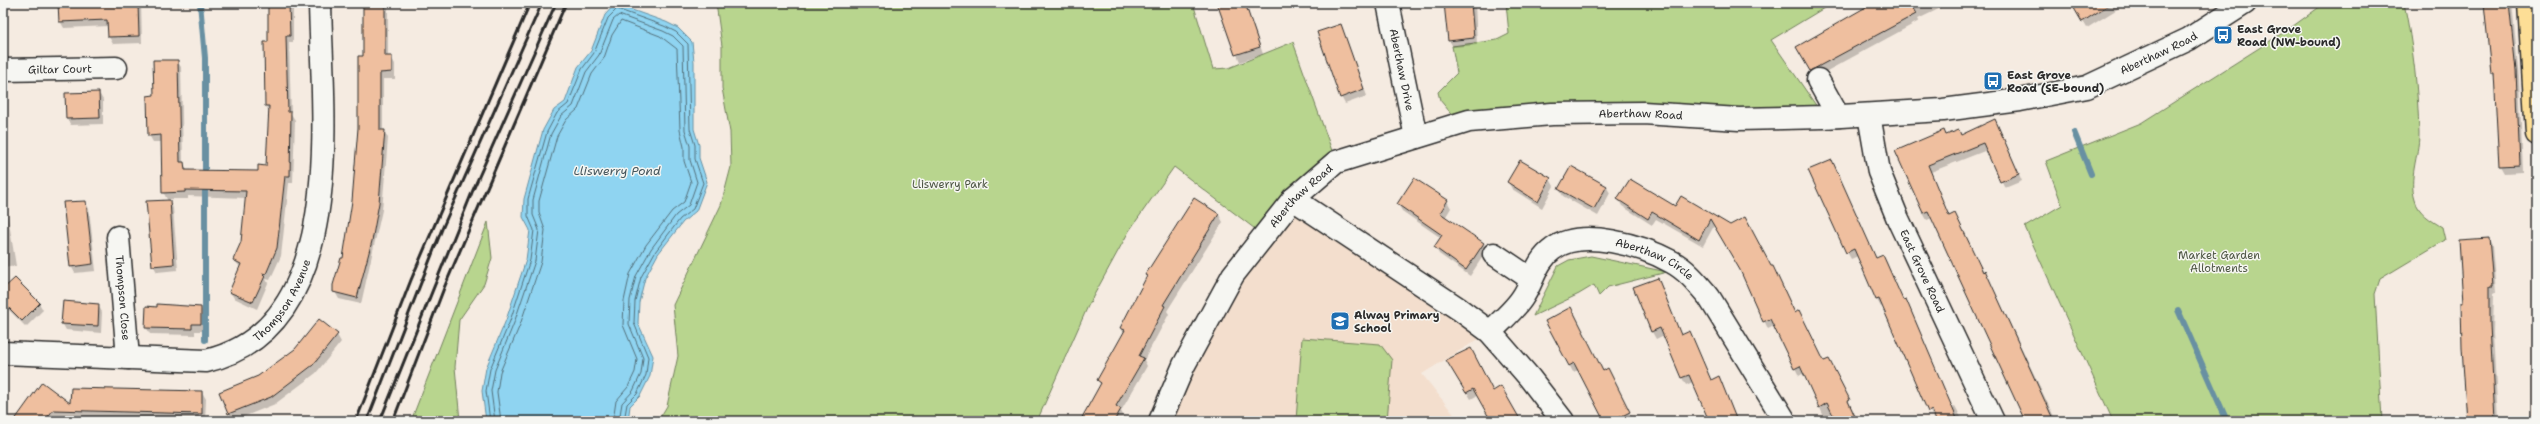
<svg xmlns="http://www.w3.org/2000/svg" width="2540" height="424" viewBox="0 0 2540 424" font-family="'Shantell Sans',sans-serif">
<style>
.built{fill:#f3decd}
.green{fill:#b8d58e;stroke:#72805c}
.water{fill:#8fd4f1;stroke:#6790a2}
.shadow{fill:#0003}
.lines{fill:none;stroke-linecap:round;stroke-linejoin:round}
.shore{stroke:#536f7a;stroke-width:1}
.stream{stroke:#6790a2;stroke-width:6}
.building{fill:#efbf9f;stroke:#2b2b2b}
.minor-casing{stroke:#2b2b2b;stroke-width:25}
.major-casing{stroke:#2b2b2b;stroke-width:25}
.minor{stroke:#f6f6f2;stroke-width:22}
.major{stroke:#fdde96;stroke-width:22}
.rail{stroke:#2b2b2b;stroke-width:3}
.labels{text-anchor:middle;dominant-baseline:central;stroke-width:3;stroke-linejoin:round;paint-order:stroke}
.poi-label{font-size:11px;font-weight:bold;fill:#2b2b2b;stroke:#f6f6f2;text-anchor:start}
.street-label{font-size:11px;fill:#2b2b2b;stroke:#f6f6f2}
.park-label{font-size:11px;fill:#4e5644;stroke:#f6f6f2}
.water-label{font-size:12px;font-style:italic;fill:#44555c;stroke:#f6f6f2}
</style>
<rect width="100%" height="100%" fill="#f5ebe1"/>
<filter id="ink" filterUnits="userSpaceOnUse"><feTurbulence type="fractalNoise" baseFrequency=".025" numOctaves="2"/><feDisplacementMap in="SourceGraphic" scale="8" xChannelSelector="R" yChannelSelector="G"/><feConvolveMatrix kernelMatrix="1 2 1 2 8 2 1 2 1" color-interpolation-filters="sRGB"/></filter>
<g filter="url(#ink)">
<path class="built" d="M 1293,199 L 1490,332 L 1422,374 L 1459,421 L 1160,421 L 1184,365 Z"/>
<path class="green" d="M 716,3 L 1193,3 L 1213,69 L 1229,68 L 1293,42 L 1336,162 L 1263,235 L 1174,167 L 1129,231 L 1088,306 L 1037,421 L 658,421 L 667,406 L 678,356 L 673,305 L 721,205 L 731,167 L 730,132 L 722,88 L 722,46 Z
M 1506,3 L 1828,3 L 1829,5 L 1771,40 L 1824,117 L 1459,123 L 1440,100 L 1438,92 L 1457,73 L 1452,46 L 1497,40 L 1509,34 Z
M 2325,3 L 2404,3 C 2413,46 2418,90 2419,134 C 2419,156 2408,178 2415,200 C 2418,213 2432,221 2442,227 L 2445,240 L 2380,279 L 2375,294 L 2382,421 L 2113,421 L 2025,227 L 2062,205 L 2046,161 L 2141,123 L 2289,29 Z
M 488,222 L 492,258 L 484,284 L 459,320 L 455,367 L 460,421 L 411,421 Z
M 1591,256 L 1667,272 L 1608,287 L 1599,296 L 1594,285 L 1579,294 L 1533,316 L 1558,266 L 1569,260 Z
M 1302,338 L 1380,344 L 1392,360 L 1387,421 L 1296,421 Z"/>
<path class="water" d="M 615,4 L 666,22 L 678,28 L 692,42 L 694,62 L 694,129 L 699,145 L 699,158 L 707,182 L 696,211 L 683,222 L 658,254 L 645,278 L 639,302 L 638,323 L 653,356 L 650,376 L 640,396 L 630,406 L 628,421 L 486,421 L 482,391 L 486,368 L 506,320 L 526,260 L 530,230 L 523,217 L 524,199 L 543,130 L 554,110 L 565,102 L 578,67 L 591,51 L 605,15 Z"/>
<path class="shadow" d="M 59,3 L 141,3 L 142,43 L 113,44 L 109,37 L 109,26 L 64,28 L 60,21 Z
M 269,3 L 293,3 L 293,42 L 289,42 L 291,114 L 295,120 L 293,183 L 289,183 L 281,256 L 270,280 L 266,279 L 268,283 L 257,309 L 234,298 L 230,292 L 241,268 L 234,260 L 242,242 L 246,198 L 188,196 L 188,199 L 169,199 L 173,208 L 178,270 L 157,272 L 153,265 L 168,201 L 163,192 L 162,142 L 153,142 L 149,135 L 155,96 L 177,61 L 181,67 L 183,163 L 188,171 L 259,172 L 267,167 L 269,112 L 266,106 L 265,43 L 270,43 Z
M 364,3 L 388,3 L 388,57 L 391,57 L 395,64 L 395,79 L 383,79 L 383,131 L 388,138 L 382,210 L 361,304 L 339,299 L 335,292 L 343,260 L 353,201 L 364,57 Z
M 1218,3 L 1245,3 L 1263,54 L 1240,62 Z
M 1446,3 L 1475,3 L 1477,45 L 1453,47 L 1449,40 Z
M 1877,3 L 1951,3 L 1918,19 L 1919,21 L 1814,78 L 1797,47 Z
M 2072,3 L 2127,3 L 2087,28 Z
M 2485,3 L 2512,3 L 2519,79 L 2523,172 L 2504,173 L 2500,166 L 2495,78 L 2492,73 Z
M 1341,25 L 1367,96 L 1345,104 L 1341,97 Z
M 99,93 L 103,100 L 103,124 L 71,125 L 66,118 Z
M 1999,128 L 2022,181 L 2005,188 L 1987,150 L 1931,172 L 1949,217 L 1989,279 L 2056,421 L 2026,421 L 1932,218 L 1927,220 L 1923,213 L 1897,151 L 1946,136 L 1961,136 Z
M 1835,168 L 1876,259 L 1883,256 L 1887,263 L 1903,301 L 1909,307 L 1952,407 L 1955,406 L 1963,421 L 1937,421 L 1935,417 L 1933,418 L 1883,306 L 1881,307 L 1877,300 L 1858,256 L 1851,259 L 1847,252 L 1810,171 Z
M 1550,179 L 1554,186 L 1542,208 L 1512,189 L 1508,182 Z
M 1414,180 L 1447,201 L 1451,208 L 1445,218 L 1483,243 L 1487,250 L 1470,276 L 1439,254 L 1435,247 L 1441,238 L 1402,211 L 1398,204 Z
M 1606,186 L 1610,193 L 1598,216 L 1563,196 L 1559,189 Z
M 1681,198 L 1730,226 L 1795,314 L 1824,362 L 1833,367 L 1858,421 L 1826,421 L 1804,373 L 1799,376 L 1774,326 L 1768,329 L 1741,270 L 1715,224 L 1703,246 L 1656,219 L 1652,225 L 1622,206 L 1618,199 L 1675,207 Z
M 1194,200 L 1219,215 L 1223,222 L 1167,311 L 1169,314 L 1144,360 L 1147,366 L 1121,411 L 1124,417 L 1122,421 L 1081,421 L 1101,385 L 1098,380 L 1124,333 L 1121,328 Z
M 85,202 L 89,209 L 96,271 L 75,273 L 71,266 Z
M 3,203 L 7,210 L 16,266 L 3,268 Z
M 2488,239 L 2492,246 L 2496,292 L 2494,293 L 2493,333 L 2498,421 L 2467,421 L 2463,348 L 2464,304 Z
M 1635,288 L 1681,336 L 1711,381 L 1719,377 L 1737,421 L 1710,421 L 1693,382 L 1686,385 L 1682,378 L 1664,335 L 1656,339 L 1652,332 Z
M 3,291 L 39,303 L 43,310 L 26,327 L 3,304 Z
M 98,305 L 102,312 L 101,333 L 66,330 L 62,323 Z
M 201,308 L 205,315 L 204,331 L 195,331 L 195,335 L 150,334 L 146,327 Z
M 1546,322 L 1611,377 L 1633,420 L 1606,421 L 1579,370 L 1573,372 Z
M 337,335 L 341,342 L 316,373 L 275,404 L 233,421 L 220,393 L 259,377 Z
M 1448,360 L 1493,392 L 1520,421 L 1492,421 L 1478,395 L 1471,399 Z
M 43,384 L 71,405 L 202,392 L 206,399 L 205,421 L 57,417 L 54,421 L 15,421 Z
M 1232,416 L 1263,418 L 1264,421 L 1231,421 Z"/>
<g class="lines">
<path class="shore" d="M 490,421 L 486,391 L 490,369 L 510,321 L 530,260 L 534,230 L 528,216 L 528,199 L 547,132 L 557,113 L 568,104 L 582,69 L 594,53 L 608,18 L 617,9 L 664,26 L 676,32 L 688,44 L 690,129 L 695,145 L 695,159 L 703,183 L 693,209 L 680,219 L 655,252 L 641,277 L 635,301 L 634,323 L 648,357 L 646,375 L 637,394 L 627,404 L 624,421
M 495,421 L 491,391 L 495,370 L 514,323 L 535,261 L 539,230 L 533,215 L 533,200 L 551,134 L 561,116 L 573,106 L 586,72 L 599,55 L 613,20 L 619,15 L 663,31 L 673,36 L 683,46 L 685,130 L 690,146 L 690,160 L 697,182 L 689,205 L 676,215 L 651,249 L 636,276 L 630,300 L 629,324 L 643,358 L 641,374 L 633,391 L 622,403 L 619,421
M 501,421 L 497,392 L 500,372 L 520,325 L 541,262 L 545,230 L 539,213 L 539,201 L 557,136 L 566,120 L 578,109 L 592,74 L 604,58 L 612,35 L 621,21 L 660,36 L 677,49 L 680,130 L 684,147 L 684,161 L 691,182 L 684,202 L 672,211 L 646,245 L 630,274 L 624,301 L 623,325 L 637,359 L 635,372 L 628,387 L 616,401 L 613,421"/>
<path class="stream" d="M 200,3 L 205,58 L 205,340
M 2074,132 L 2091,174
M 2178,310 L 2227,421"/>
</g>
<path class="building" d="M 58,3 L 138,3 L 139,36 L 108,37 L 107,20 L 59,22 Z
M 268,3 L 289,3 L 290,36 L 286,36 L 288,112 L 291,112 L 290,176 L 285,176 L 277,248 L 266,274 L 262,273 L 265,276 L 253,302 L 229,292 L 241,264 L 233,260 L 241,242 L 246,191 L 185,190 L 185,192 L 162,193 L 161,135 L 148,136 L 147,96 L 154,95 L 153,60 L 178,60 L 180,162 L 184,162 L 185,170 L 258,171 L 258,165 L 266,166 L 269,106 L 265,106 L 264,42 L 268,42 Z
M 363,3 L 385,3 L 385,56 L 392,56 L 392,72 L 380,73 L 380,130 L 385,130 L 379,203 L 372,241 L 357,298 L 333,292 L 333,285 L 341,258 L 343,258 L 352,201 L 358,128 L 358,56 L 363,56 Z
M 1217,3 L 1245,3 L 1260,47 L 1235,55 Z
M 1444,3 L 1471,3 L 1474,38 L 1448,41 Z
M 1873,3 L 1910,3 L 1916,14 L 1810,71 L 1796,47 Z
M 2071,3 L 2112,3 L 2082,22 Z
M 2484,3 L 2509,3 L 2516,71 L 2520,165 L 2499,166 L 2494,73 L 2491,73 Z
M 1341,24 L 1364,89 L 1340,98 L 1317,32 Z
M 99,92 L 100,118 L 66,119 L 65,93 Z
M 1995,119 L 2019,174 L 2000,182 L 1983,143 L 1928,165 L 1949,216 L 1955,213 L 1983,272 L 1985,270 L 2054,421 L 2025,421 L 1928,211 L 1923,213 L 1895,151 L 1944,130 L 1946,135 L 1959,130 L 1961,135 Z
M 1520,160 L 1551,178 L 1538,202 L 1507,182 Z
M 1832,160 L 1876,258 L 1883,255 L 1903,300 L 1906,299 L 1958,421 L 1936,421 L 1932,410 L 1928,412 L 1879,299 L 1876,300 L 1854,249 L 1846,253 L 1808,170 Z
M 1571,166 L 1607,186 L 1594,209 L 1558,189 Z
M 1414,178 L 1448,200 L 1440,213 L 1484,243 L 1466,270 L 1434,247 L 1442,235 L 1397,204 Z
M 1630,179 L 1675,206 L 1681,196 L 1730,225 L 1745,217 L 1771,266 L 1773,266 L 1795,313 L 1799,310 L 1824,361 L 1829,359 L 1850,400 L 1848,401 L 1857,421 L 1836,421 L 1827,403 L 1819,408 L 1800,366 L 1794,369 L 1770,319 L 1763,322 L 1740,270 L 1710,219 L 1699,240 L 1652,212 L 1648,219 L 1617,199 Z
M 1194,198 L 1219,214 L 1163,305 L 1165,306 L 1139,356 L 1144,358 L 1116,406 L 1121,409 L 1114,421 L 1080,421 L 1101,383 L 1097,380 L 1125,330 L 1120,328 L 1147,276 L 1145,275 Z
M 170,200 L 174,264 L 152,266 L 146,201 Z
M 86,201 L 93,264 L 70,267 L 63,202 Z
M 2489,238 L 2493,286 L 2490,286 L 2490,325 L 2495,421 L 2467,421 L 2462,348 L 2461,303 L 2463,303 L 2459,240 Z
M 15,278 L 40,303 L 22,321 L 3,302 L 3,289 Z
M 1658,278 L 1681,335 L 1690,331 L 1711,380 L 1719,376 L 1737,421 L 1709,421 L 1689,375 L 1681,378 L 1660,328 L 1651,332 L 1633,287 Z
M 63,301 L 99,304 L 98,326 L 61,324 Z
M 157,304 L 201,307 L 201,324 L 192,324 L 192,329 L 145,328 L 146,306 L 157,307 Z
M 1571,307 L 1603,371 L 1608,368 L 1630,412 L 1612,421 L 1604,421 L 1574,363 L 1569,366 L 1545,321 Z
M 319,319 L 338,334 L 313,365 L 271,397 L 228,414 L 219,392 L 258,376 L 295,349 Z
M 1471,348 L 1493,391 L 1501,386 L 1521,421 L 1491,421 L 1473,389 L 1466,393 L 1446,360 Z
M 42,382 L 70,403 L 71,388 L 202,391 L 202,414 L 53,410 L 45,421 L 14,421 Z"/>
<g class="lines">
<g class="minor-casing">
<g id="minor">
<path id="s1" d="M 1388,3 L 1416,137"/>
<path id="s2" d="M 3,70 L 116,68"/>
<path d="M 1818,80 L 1838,116"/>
<path id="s3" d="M 1869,115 L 1879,172 L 1898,219 L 1993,421"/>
<path d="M 1293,199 L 1459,309 L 1490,332 L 1529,377 L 1563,421"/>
<path id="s4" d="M 118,237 L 128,358"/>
<path d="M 1494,254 L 1531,279"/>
<path id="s5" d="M 1490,332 C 1501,321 1516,309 1524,295 C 1534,279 1537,260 1553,249 C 1581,227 1643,246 1672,262 C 1687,270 1698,284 1709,297 L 1785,421"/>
<path id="s6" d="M 3,353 L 206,361 C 350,327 322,114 320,3"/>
<path id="s7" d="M 1160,421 L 1184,365 L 1233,275 L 1293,199 L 1336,162 L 1469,121 L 1552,114 L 1643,113 L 1739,119 L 1824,117 L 1943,110 L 2020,100 L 2087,87 L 2189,39 L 2245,3"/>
</g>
</g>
<g class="major-casing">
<path id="major" d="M 2529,3 L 2537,134"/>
</g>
<use href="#minor" class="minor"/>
<use href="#major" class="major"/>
<path class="rail" d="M 356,421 L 411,280 L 530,3
M 367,421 L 442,229 L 542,3
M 380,421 L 473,190 L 556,3
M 393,421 L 444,288 L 566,3"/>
</g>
</g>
<defs>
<g id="bus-square" transform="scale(1)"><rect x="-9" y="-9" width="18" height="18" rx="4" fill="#1f6fb2" stroke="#f6f6f2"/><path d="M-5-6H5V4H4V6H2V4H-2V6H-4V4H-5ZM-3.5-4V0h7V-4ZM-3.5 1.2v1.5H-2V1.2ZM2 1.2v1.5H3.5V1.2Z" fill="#fff"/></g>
<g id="school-square" transform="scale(1)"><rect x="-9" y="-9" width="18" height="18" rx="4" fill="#1f6fb2" stroke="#f6f6f2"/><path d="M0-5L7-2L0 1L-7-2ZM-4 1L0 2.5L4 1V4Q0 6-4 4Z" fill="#fff"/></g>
</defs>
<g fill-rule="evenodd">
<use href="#bus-square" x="2223" y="35"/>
<use href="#bus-square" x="1993" y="81"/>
<use href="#school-square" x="1340" y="321"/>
</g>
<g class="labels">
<g class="poi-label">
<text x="2237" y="29">East Grove<tspan x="2237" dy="13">Road (NW-bound)</tspan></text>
<text x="2007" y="75">East Grove<tspan x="2007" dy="13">Road (SE-bound)</tspan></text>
<text x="1354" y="315">Alway Primary<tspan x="1354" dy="13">School</tspan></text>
</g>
<g class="street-label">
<text stroke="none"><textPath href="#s7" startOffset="1156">Aberthaw Road</textPath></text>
<text stroke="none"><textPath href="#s2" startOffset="57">Giltar Court</textPath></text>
<text stroke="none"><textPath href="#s1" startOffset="68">Aberthaw Drive</textPath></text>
<text stroke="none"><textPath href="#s7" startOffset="628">Aberthaw Road</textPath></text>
<text stroke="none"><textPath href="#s7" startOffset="268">Aberthaw Road</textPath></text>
<text stroke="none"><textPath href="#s5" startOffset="213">Aberthaw Circle</textPath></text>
<text stroke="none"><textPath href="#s3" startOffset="166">East Grove Road</textPath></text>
<text stroke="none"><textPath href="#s4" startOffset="61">Thompson Close</textPath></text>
<text stroke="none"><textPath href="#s6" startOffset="305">Thompson Avenue</textPath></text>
</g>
<g class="park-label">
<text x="950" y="184">Lliswerry Park</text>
<text x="2219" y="255">Market Garden<tspan x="2219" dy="13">Allotments</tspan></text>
</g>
<g class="water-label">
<text x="617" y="171">Lliswerry Pond</text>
</g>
</g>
<rect width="2540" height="424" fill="none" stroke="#f6f6f2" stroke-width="16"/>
<rect x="8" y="8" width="2524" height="408" fill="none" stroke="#2b2b2b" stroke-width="1.5" filter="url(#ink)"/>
</svg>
